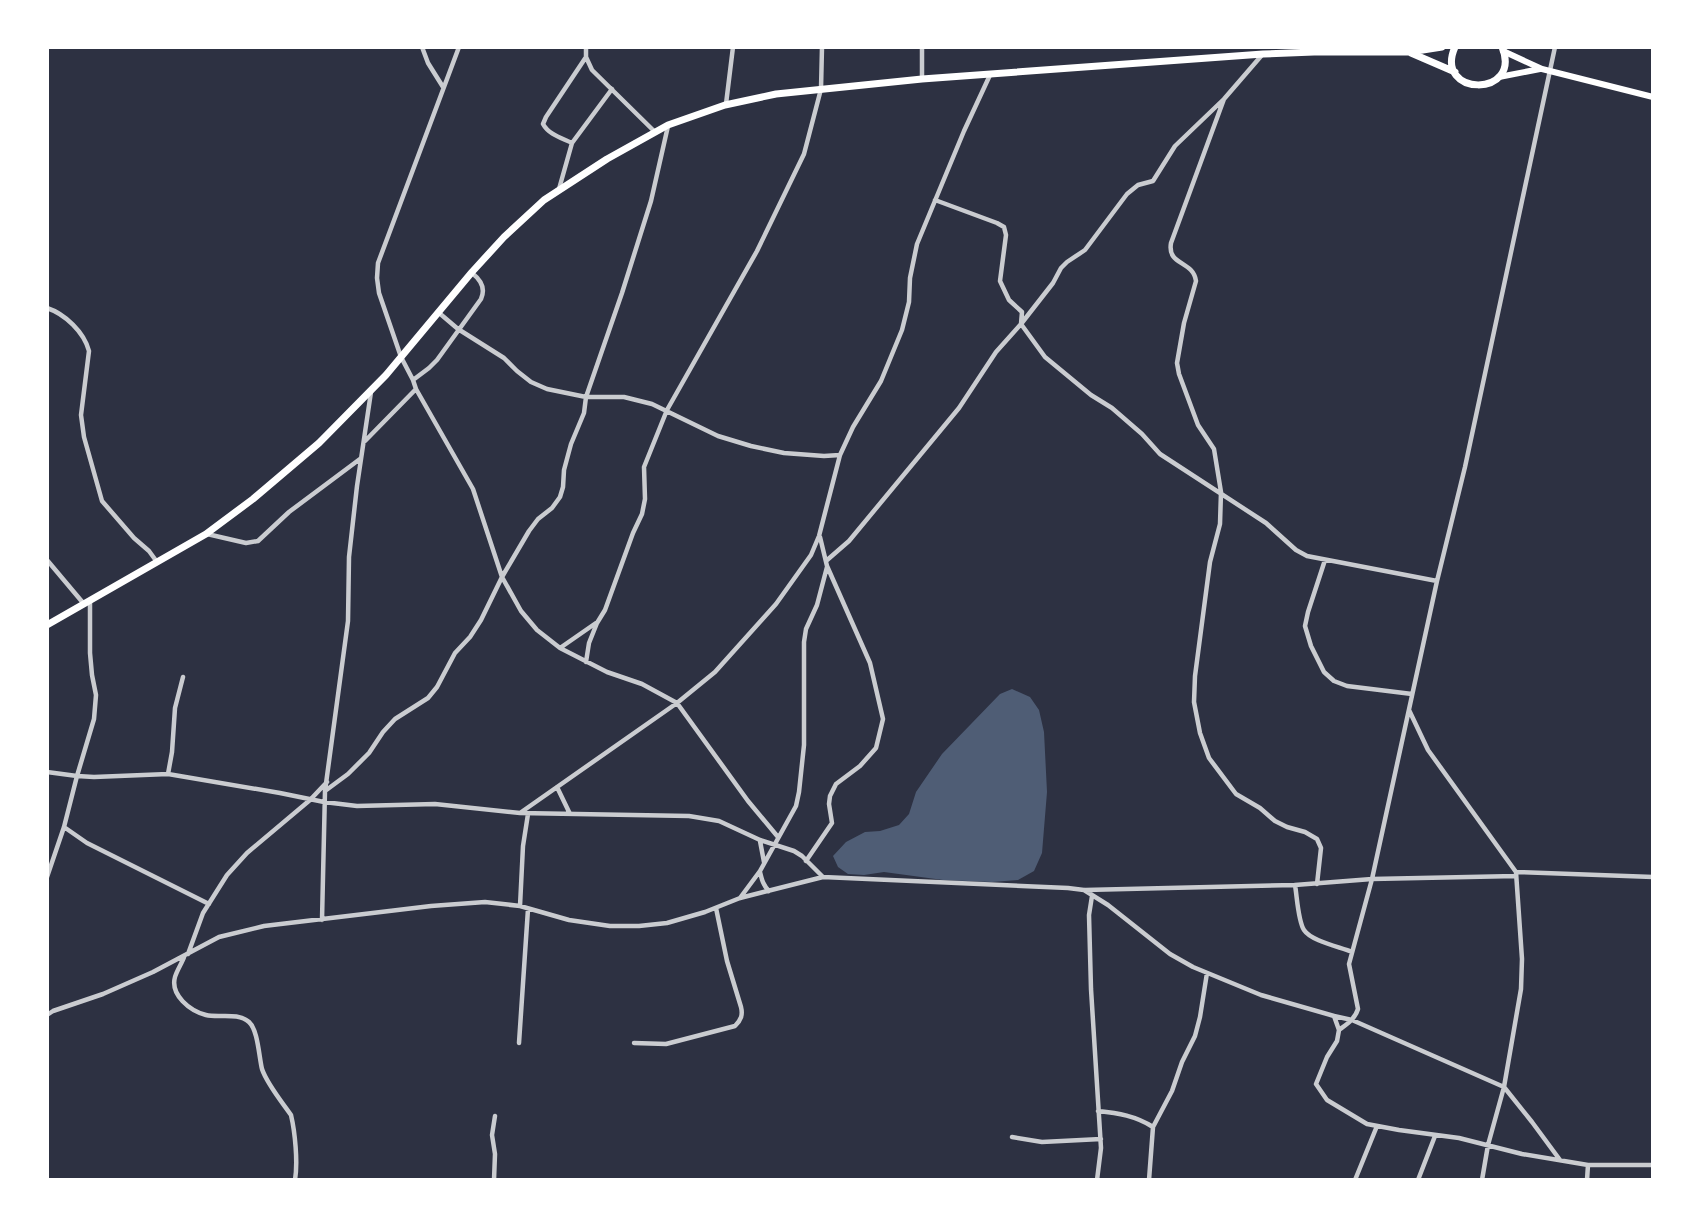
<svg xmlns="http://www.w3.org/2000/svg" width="1700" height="1227" viewBox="0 0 1700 1227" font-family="'Asap Condensed',sans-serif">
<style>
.water{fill:#4f5d75}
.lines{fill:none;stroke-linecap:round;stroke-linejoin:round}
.minor{stroke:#caccd0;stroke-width:4.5}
.secondary{stroke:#fff;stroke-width:6}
.primary{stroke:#fff;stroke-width:7}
</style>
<rect width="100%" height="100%" fill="#2d3142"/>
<path class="water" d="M 1012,689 L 1030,697 L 1039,710 L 1044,732 L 1047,792 L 1042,853 L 1034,871 L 1018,880 L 992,882 L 943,880 L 884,872 L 864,875 L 848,874 L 838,867 L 833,856 L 846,842 L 865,832 L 880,831 L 899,825 L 909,814 L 916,792 L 942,754 L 1000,694 Z"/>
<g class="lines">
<path class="minor" d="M 422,47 L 428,63 L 443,87
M 459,47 L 378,263 L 377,278 L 379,293 L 401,357 L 413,380 L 416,389 L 473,489 L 502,577 L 521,611 L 537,630 L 560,648 L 607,672 L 642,684 L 677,703 L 748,801 L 778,837
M 586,47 L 586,57 L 592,70 L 655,132
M 922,47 L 922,79
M 1224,99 L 1171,243 C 1167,266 1193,260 1196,281 L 1184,323 L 1177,363 L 1179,374 L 1198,425 L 1214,449 L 1221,492 L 1220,524 L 1210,562 L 1195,676 L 1194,702 L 1200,733 L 1209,758 L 1236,794 L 1260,808 L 1275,821 L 1287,827 L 1305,832 L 1317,839 L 1321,848 L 1317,884
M 726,104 L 733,47
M 572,143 C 562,138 549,135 543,124 L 546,117 L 586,57
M 559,189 L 572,143 L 612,89
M 935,200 L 997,223 L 1004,227 L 1006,235 L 1000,281 L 1009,300 L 1022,312 L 1021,324 L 1045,357 L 1091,395 L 1112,408 L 1142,434 L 1160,454 L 1266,523 L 1296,550 L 1307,556 L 1437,581
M 47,308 C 65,314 84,332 89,351 L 81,415 L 84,437 L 102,501 L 134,538 L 149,551 L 157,562
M 438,312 L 458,329 L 504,358 L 517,371 L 531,382 L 547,389 L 586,397 L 624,397 L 652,404 L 718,436 L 751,446 L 784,453 L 824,456 L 840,455
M 413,380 L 429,368 L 437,360 L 481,299 C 486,288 481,280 472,273
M 365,441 L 416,389
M 207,534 L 246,543 L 258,541 L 289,512 L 360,459
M 47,560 L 84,604
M 1325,560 L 1308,612 L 1305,626 L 1311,646 L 1324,672 L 1334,681 L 1347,686 L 1412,694
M 826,561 L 849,541 L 959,408 L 996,352 L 1021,324 L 1053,283 L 1061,268 L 1067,262 L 1085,250 L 1127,194 L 1138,185 L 1153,181 L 1175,146 L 1224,99 L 1262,55
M 560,648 L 596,623
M 586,662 L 589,643 L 597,623 L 605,610 L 633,533 L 642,514 L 645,499 L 644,467 L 667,410 L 757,251 L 804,154 L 821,89 L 822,47
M 1409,710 L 1428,750 L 1516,872 L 1522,959 L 1521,989 L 1504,1087 L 1488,1145 L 1482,1180
M 47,772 L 77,776 L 94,777 L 168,774 L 280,793 L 324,802 L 357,806 L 435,804 L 520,813 L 689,816 L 719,821 L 760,840 L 794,851 L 802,856 L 823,877
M 168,774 L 172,752 L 175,708 L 183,677
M 557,787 L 570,814
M 325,791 L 348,774 L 369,753 L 383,732 L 395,719 L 428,698 L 437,687 L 455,653 L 470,637 L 481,620 L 502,577 L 529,531 L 538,519 L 552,508 L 560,497 L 563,487 L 564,470 L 571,444 L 584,413 L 586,397 L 622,293 L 651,201 L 668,126
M 520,813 L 677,703 L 715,672 L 776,604 L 811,555 L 819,536 L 840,455 L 853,427 L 881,381 L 902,330 L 909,302 L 910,278 L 917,244 L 964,131 L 990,75
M 64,827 L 87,843 L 209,904
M 760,841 L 764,862
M 806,861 L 832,823 L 829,804 L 830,796 L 836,784 L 860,766 L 876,748 L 883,719 L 870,663 L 827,566 L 820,537
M 760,872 C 762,880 763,885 769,891
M 1516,872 L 1653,877
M 47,877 L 64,827 L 77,776 L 94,719 L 96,695 L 92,675 L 90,653 L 90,601
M 1295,885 C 1297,896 1298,921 1304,930 C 1311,941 1340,947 1352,952
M 1085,890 L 1295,885 L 1372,879 L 1516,876
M 1092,896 L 1089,915 L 1091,989 L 1101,1148 L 1097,1180
M 740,898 L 760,871 L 796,806 L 799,792 L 804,745 L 804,642 L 806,629 L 817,605 L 827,567
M 520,906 L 523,846 L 528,814
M 322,920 L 325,791 L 348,621 L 349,557 L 357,486 L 371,392
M 188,954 L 203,913 L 227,875 L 247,853 L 310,800 L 327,782
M 184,957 C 182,963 177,970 175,977 C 170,995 190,1011 206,1015 C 219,1018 238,1012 249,1022 C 258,1030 259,1057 262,1069 C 267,1084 282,1102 291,1115 C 295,1132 298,1162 295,1180
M 47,1015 L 53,1011 L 103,994 L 153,972 L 219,937 L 264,926 L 431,906 L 485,902 L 520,906 L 569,920 L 610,926 L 639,926 L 667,923 L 705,912 L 740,898 L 823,877 L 1068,888 L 1084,890 L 1108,905 L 1170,954 L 1193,967 L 1261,995 L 1334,1016 L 1339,1030 L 1337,1041 L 1327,1057 L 1316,1084 L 1327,1100 L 1367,1124 L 1399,1130 L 1459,1138 L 1522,1154 L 1588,1165 L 1653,1165
M 1334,1016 L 1352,1020 L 1504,1087 L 1532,1122 L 1560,1160
M 1339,1030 C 1347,1024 1355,1019 1358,1009 L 1349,964 L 1372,879 L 1437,581 L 1465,467 L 1555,47
M 519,1043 L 528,909
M 634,1043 L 666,1044 L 735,1026 C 741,1020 743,1015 741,1007 L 727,961 L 716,908
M 1098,1111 C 1118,1113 1136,1116 1153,1127
M 1012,1137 L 1042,1142 L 1101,1139
M 494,1180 L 495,1154 L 492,1135 L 495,1116
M 1149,1180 L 1153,1127 L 1172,1091 L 1182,1062 L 1195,1036 L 1200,1017 L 1207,973
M 1355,1180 L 1377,1126
M 1418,1180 L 1435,1136
M 1587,1180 L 1588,1165"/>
<path class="secondary" d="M 1503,51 L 1542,69 L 1653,97
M 1499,77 L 1540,69"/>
<path class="primary" d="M 1455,47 C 1433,97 1523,98 1502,47
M 1411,53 L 1455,72
M 47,625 L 206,534 L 253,499 L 319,443 L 386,375 L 472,272 L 504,237 L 544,200 L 607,159 L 668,125 L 725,105 L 776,94 L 922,79 L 1263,54 L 1314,52 L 1410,52 L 1442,47"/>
</g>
<rect width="1700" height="1227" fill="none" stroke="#ffffff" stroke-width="98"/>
</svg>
